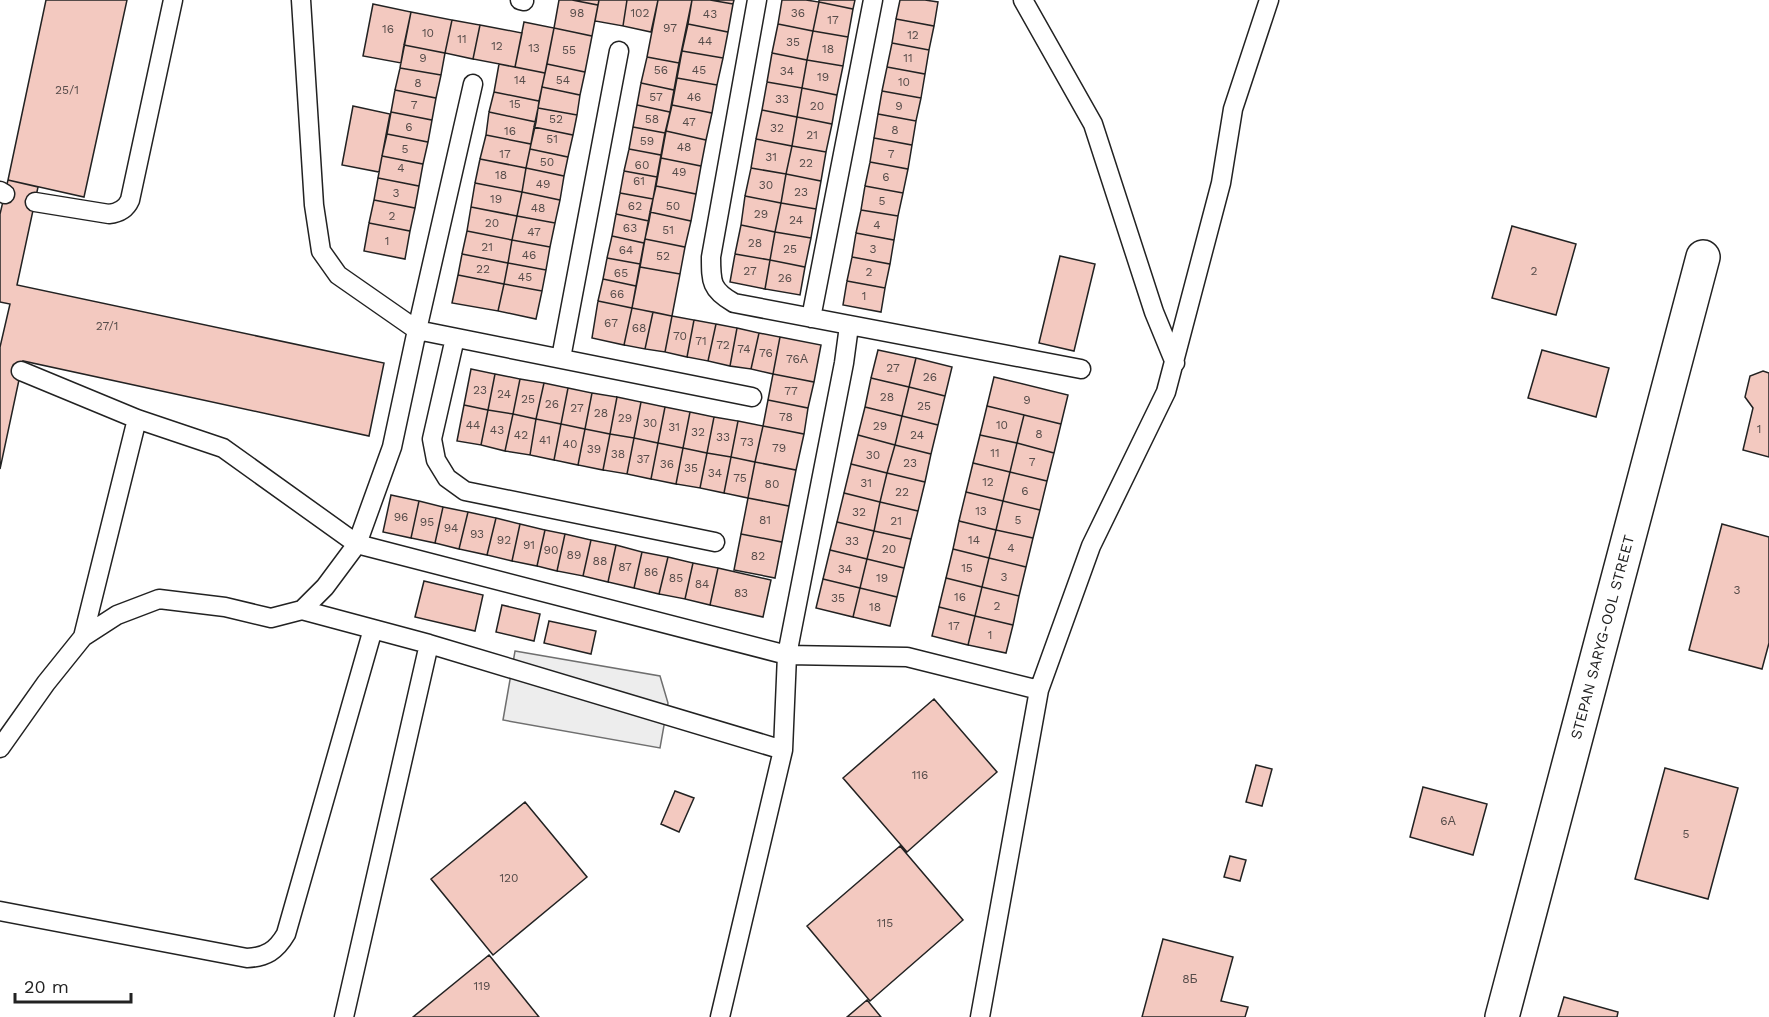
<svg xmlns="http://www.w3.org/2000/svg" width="1769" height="1017" viewBox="0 0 1769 1017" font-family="'Work Sans',sans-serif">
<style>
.parking{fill:#ededed;stroke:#6f6f6f;stroke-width:1.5}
.building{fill:#f3c9c0;stroke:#222;stroke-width:1.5}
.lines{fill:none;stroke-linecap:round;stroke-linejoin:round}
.service-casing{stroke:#222;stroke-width:21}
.minor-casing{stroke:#222;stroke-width:36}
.service{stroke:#fff;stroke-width:18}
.minor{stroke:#fff;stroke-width:33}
.labels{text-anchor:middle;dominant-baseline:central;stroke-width:4.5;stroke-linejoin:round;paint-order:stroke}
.number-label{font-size:12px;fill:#564c4a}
.street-label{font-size:15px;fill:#222;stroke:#fff}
</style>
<rect width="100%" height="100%" fill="#fff"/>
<path class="parking" d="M 515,651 L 660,676 L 668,703 L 660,748 L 503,720 Z"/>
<path class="building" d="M 46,0 L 127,0 L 84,197 L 8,180 Z
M 559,0 L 572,0 L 598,5 L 592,36 L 554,28 Z
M 572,0 L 599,0 L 598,5 Z
M 599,0 L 627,0 L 623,26 L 595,21 Z
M 627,0 L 658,0 L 651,32 L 623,26 Z
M 658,0 L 692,0 L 679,63 L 647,57 Z
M 692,0 L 710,0 L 733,4 L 728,32 L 688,24 Z
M 710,0 L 734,0 L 733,4 Z
M 782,0 L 806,0 L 819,2 L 813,31 L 778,24 Z
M 819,0 L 855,0 L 853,9 L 819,2 Z
M 900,0 L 925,0 L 938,2 L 934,26 L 896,19 Z
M 819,2 L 853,9 L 848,37 L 813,31 Z
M 373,4 L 411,12 L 401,63 L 363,56 Z
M 411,12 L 452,20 L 445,53 L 404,45 Z
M 896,19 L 934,26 L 929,50 L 892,43 Z
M 452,20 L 480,25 L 473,59 L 445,53 Z
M 524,22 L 554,28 L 545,73 L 515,67 Z
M 688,24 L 728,32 L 723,58 L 682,51 Z
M 778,24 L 813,31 L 807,60 L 772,53 Z
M 480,25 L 522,33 L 515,67 L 473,59 Z
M 554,28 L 592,36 L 585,72 L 547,64 Z
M 813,31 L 848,37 L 843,66 L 807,60 Z
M 892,43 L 929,50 L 925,74 L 887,67 Z
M 404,45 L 445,53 L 441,75 L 400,68 Z
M 682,51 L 723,58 L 717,85 L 677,78 Z
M 772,53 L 807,60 L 802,88 L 767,82 Z
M 647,57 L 679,63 L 674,90 L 641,83 Z
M 807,60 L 843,66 L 837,95 L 802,88 Z
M 499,64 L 545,73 L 539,101 L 494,92 Z
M 547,64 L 585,72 L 580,95 L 542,87 Z
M 887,67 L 925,74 L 921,98 L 882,91 Z
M 400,68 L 441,75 L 436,98 L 395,90 Z
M 677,78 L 717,85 L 712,113 L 672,105 Z
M 767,82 L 802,88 L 797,117 L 762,110 Z
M 641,83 L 674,90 L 670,112 L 637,105 Z
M 542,87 L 580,95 L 577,115 L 538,108 Z
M 802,88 L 837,95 L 832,124 L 797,117 Z
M 395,90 L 436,98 L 432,120 L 391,112 Z
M 882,91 L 921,98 L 916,121 L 878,114 Z
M 494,92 L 539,101 L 536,122 L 489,112 Z
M 637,105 L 670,112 L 665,133 L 633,127 Z
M 672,105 L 712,113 L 706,140 L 666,131 Z
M 353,106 L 390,114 L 379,172 L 342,165 Z
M 538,108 L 577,115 L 573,135 L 534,127 Z
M 762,110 L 797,117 L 792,146 L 756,139 Z
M 391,112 L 432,120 L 428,142 L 387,134 Z
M 489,112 L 536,122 L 531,144 L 486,135 Z
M 878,114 L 916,121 L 912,145 L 874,138 Z
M 797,117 L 832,124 L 826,152 L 792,146 Z
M 534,127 L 573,135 L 568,157 L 530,149 Z
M 633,127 L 665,133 L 661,155 L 629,149 Z
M 666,131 L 706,140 L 701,166 L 661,158 Z
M 387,134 L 428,142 L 423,164 L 382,156 Z
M 486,135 L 531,144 L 526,168 L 480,159 Z
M 874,138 L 912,145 L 908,169 L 870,162 Z
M 756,139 L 792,146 L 786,174 L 751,168 Z
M 792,146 L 826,152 L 821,181 L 786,174 Z
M 530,149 L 568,157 L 564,176 L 526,168 Z
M 629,149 L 661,155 L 657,177 L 624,171 Z
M 382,156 L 423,164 L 419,186 L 378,178 Z
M 661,158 L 701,166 L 696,194 L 656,186 Z
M 480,159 L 526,168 L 522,192 L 475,183 Z
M 870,162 L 908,169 L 903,193 L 865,186 Z
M 526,168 L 564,176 L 560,200 L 522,192 Z
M 751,168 L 786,174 L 781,203 L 745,196 Z
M 624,171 L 657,177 L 653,199 L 620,193 Z
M 786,174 L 821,181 L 816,209 L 781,203 Z
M 378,178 L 419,186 L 415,208 L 374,200 Z
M 8,180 L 38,187 L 17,285 L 384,363 L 369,436 L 23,361 L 0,469 L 0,347 L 10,304 L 0,302 L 0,214 Z
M 475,183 L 522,192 L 517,216 L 471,207 Z
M 656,186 L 696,194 L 691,221 L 650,212 Z
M 865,186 L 903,193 L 898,216 L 861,210 Z
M 522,192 L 560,200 L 555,223 L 517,216 Z
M 620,193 L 653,199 L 649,221 L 616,214 Z
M 745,196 L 781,203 L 775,232 L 741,225 Z
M 374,200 L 415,208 L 410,231 L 369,223 Z
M 781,203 L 816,209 L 811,238 L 775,232 Z
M 471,207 L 517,216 L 512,240 L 467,231 Z
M 861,210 L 898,216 L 894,240 L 856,233 Z
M 650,212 L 691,221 L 685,247 L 645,239 Z
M 616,214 L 649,221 L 644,243 L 612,236 Z
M 517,216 L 555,223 L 550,247 L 512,240 Z
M 369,223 L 410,231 L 405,259 L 364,251 Z
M 741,225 L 775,232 L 770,260 L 735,254 Z
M 1512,226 L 1576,244 L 1556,315 L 1492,298 Z
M 467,231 L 512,240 L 508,263 L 462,254 Z
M 775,232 L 811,238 L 805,267 L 770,260 Z
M 856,233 L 894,240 L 890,264 L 852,257 Z
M 612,236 L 644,243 L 640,264 L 607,258 Z
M 645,239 L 685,247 L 680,274 L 640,267 Z
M 512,240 L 550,247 L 546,270 L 508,263 Z
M 462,254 L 508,263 L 504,284 L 458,275 Z
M 735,254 L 770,260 L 765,289 L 730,282 Z
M 1060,256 L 1095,264 L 1074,351 L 1039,343 Z
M 852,257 L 890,264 L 885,288 L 847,281 Z
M 607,258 L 640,264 L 636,286 L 603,279 Z
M 770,260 L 805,267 L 800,295 L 765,289 Z
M 508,263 L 546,270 L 542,291 L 504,284 Z
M 640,267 L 680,274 L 672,316 L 632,308 Z
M 458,275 L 504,284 L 498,311 L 452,303 Z
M 603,279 L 636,286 L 632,308 L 598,301 Z
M 847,281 L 885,288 L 881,312 L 843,305 Z
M 504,284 L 542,291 L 536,319 L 498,311 Z
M 598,301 L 632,308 L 624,345 L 592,338 Z
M 632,308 L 653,312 L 645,349 L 624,345 Z
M 653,312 L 672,316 L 665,352 L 645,349 Z
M 672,316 L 694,320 L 687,357 L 665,352 Z
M 694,320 L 716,324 L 708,361 L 687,357 Z
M 716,324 L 737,328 L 730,366 L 708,361 Z
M 737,328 L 759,333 L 751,369 L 730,366 Z
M 759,333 L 780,337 L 773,374 L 751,369 Z
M 780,337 L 821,345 L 814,382 L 773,374 Z
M 878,350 L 916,358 L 909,387 L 871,378 Z
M 1542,350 L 1609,368 L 1596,417 L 1528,398 Z
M 916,358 L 952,367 L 945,396 L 909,387 Z
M 471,369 L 495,374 L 488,410 L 464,405 Z
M 1763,371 L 1769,373 L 1769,457 L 1743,450 L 1753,408 L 1745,397 L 1750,376 Z
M 495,374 L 520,379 L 513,414 L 488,410 Z
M 773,374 L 814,382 L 808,408 L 768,400 Z
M 994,377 L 1068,395 L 1061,424 L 987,406 Z
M 871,378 L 909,387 L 902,416 L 865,407 Z
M 520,379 L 544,383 L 536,419 L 513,414 Z
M 544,383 L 568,388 L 561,424 L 536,419 Z
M 909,387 L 945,396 L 938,425 L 902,416 Z
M 568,388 L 592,393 L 585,429 L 561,424 Z
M 592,393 L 617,397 L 610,434 L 585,429 Z
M 617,397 L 641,402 L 634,438 L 610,434 Z
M 768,400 L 808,408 L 804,434 L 763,426 Z
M 641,402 L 665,407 L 658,443 L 634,438 Z
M 464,405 L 488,410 L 481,445 L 457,441 Z
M 987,406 L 1024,415 L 1017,443 L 980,435 Z
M 665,407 L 690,412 L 683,448 L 658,443 Z
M 865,407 L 902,416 L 895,445 L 858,435 Z
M 488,410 L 513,414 L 505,451 L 481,445 Z
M 690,412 L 714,417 L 707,453 L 683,448 Z
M 513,414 L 536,419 L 530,455 L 505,451 Z
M 1024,415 L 1061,424 L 1054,453 L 1017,443 Z
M 902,416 L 938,425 L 931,454 L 895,445 Z
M 714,417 L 738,421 L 731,457 L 707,453 Z
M 536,419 L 561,424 L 554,460 L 530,455 Z
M 738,421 L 763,426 L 755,462 L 731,457 Z
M 561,424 L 585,429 L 578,465 L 554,460 Z
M 763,426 L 804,434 L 796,470 L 755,462 Z
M 585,429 L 610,434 L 603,470 L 578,465 Z
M 610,434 L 634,438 L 627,474 L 603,470 Z
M 858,435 L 895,445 L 887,473 L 851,464 Z
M 980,435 L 1017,443 L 1010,472 L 973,463 Z
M 634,438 L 658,443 L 651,479 L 627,474 Z
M 658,443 L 683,448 L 676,484 L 651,479 Z
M 1017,443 L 1054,453 L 1047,481 L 1010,472 Z
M 895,445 L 931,454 L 925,482 L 887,473 Z
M 683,448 L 707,453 L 700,488 L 676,484 Z
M 707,453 L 731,457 L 724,493 L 700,488 Z
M 731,457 L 755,462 L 748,498 L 724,493 Z
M 755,462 L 796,470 L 789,506 L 748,498 Z
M 973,463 L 1010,472 L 1003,501 L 966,492 Z
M 851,464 L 887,473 L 880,502 L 844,493 Z
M 1010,472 L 1047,481 L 1040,510 L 1003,501 Z
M 887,473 L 925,482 L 918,511 L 880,502 Z
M 966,492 L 1003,501 L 996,530 L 959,521 Z
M 844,493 L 880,502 L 874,531 L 837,522 Z
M 391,495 L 419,501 L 411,538 L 383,532 Z
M 748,498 L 789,506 L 782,542 L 741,534 Z
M 419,501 L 443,507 L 435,543 L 411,538 Z
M 1003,501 L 1040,510 L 1033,538 L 996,530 Z
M 880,502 L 918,511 L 911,539 L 874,531 Z
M 443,507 L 468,512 L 459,549 L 435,543 Z
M 468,512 L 496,518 L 487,555 L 459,549 Z
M 496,518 L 520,524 L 512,561 L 487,555 Z
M 959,521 L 996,530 L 989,558 L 953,549 Z
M 837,522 L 874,531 L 867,559 L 830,550 Z
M 520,524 L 545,530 L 537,566 L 512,561 Z
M 1722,524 L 1769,537 L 1769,643 L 1762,669 L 1689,650 Z
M 545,530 L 565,534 L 557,571 L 537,566 Z
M 996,530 L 1033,538 L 1026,567 L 989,558 Z
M 874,531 L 911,539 L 904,568 L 867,559 Z
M 565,534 L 591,540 L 583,576 L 557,571 Z
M 741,534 L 782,542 L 775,578 L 734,570 Z
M 591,540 L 616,545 L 608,582 L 583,576 Z
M 616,545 L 642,552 L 634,588 L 608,582 Z
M 953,549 L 989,558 L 982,587 L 946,578 Z
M 830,550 L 867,559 L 860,588 L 823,579 Z
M 642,552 L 668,557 L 659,594 L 634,588 Z
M 668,557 L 693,563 L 685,599 L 659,594 Z
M 989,558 L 1026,567 L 1019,596 L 982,587 Z
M 867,559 L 904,568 L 897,597 L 860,588 Z
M 693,563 L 718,568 L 710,605 L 685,599 Z
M 718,568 L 771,580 L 763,617 L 710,605 Z
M 946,578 L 982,587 L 975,616 L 939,607 Z
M 823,579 L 860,588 L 853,617 L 816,608 Z
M 424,581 L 483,595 L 475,631 L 415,617 Z
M 982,587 L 1019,596 L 1013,625 L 975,616 Z
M 860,588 L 897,597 L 890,626 L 853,617 Z
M 502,605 L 540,614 L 534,641 L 496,632 Z
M 939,607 L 975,616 L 968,645 L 932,636 Z
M 975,616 L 1013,625 L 1006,653 L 968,645 Z
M 549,621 L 596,631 L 591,654 L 544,643 Z
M 934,699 L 997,772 L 907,852 L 843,778 Z
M 1256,765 L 1272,769 L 1262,806 L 1246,802 Z
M 1665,768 L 1738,788 L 1708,899 L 1635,879 Z
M 1423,787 L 1487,804 L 1473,855 L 1410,837 Z
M 675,791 L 694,798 L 679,832 L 661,824 Z
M 525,802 L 587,877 L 493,955 L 431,879 Z
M 900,846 L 963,920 L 870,1001 L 807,926 Z
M 1230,856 L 1246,860 L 1240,881 L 1224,877 Z
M 1163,939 L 1233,957 L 1221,1001 L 1248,1007 L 1245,1017 L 1142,1017 Z
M 489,955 L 539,1017 L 413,1017 Z
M 1564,997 L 1618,1012 L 1617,1017 L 1558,1017 Z
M 867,1000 L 881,1017 L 847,1017 Z"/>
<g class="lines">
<g class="service-casing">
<path id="service" d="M 520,0 L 524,1
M 757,0 L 711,257 C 711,282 711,290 734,303 L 1081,369
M 1023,0 L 1093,124 L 1154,312 L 1175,363
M 473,84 L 417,330 L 752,397
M 0,191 L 5,194
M 35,202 L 109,214 C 119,213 126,209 130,200 L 173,0
M 811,318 L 873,0
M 455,338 L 432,439 L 436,460 L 447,478 L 465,491 L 715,542
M 561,358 L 619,51
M 21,371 L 137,419 L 223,448 L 357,544 L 787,655 L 844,363 L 849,326
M 302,610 L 429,644 L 783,750
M 83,637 L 137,419
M 0,748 L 46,683 L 83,637 L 117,615 L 159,599 L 225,607 L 271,618 L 302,610 L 325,587 L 357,544 L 392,447 L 417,330 L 338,275 L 321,251 L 314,205 L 301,0
M 0,911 L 247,958 C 266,957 276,951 286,934 L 373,629
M 344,1017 L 429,644
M 720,1017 L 783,750 L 787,655 L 907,657 L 1039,690
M 980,1017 L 1039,690 L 1091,546 L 1166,392 L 1221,183 L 1233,109 L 1269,0"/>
</g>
<g class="minor-casing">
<g id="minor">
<path id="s1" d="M 1502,1017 L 1703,257"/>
</g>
</g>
<use href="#service" class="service"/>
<use href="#minor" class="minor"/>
</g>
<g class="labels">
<g class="number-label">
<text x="577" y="13">98</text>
<text x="640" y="13">102</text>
<text x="798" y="13">36</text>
<text x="710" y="14">43</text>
<text x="833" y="20">17</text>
<text x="670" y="28">97</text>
<text x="388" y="29">16</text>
<text x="428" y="33">10</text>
<text x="913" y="35">12</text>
<text x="462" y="39">11</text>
<text x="705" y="41">44</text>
<text x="793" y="42">35</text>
<text x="497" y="46">12</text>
<text x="534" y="48">13</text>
<text x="828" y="49">18</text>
<text x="569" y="50">55</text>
<text x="423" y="58">9</text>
<text x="908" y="58">11</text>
<text x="661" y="70">56</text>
<text x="699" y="70">45</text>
<text x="787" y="71">34</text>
<text x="823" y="77">19</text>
<text x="520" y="80">14</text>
<text x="563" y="80">54</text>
<text x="904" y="82">10</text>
<text x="418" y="83">8</text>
<text x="67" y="90">25/1</text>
<text x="656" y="97">57</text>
<text x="694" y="97">46</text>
<text x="782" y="99">33</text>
<text x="515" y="104">15</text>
<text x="414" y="105">7</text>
<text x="817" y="106">20</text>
<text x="899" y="106">9</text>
<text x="556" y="119">52</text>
<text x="652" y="119">58</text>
<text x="689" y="122">47</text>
<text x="409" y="127">6</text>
<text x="777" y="128">32</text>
<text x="895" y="130">8</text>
<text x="510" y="131">16</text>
<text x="812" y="135">21</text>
<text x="552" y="139">51</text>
<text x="647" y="141">59</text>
<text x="684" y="147">48</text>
<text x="405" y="149">5</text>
<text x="505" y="154">17</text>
<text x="891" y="154">7</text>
<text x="771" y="157">31</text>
<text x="547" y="162">50</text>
<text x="806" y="163">22</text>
<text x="642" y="165">60</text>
<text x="401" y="168">4</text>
<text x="679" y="172">49</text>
<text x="501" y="175">18</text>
<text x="886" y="177">6</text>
<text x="639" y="181">61</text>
<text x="543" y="184">49</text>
<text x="766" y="185">30</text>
<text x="801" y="192">23</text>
<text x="396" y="193">3</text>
<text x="496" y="199">19</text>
<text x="882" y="201">5</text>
<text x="635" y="206">62</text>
<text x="673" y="206">50</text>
<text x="538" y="208">48</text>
<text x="761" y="214">29</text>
<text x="392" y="216">2</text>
<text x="796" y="220">24</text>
<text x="492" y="223">20</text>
<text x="877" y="225">4</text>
<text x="630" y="228">63</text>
<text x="668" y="230">51</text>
<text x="534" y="232">47</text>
<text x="387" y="241">1</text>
<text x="755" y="243">28</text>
<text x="487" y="247">21</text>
<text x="790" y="249">25</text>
<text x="873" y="249">3</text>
<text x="626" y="250">64</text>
<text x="529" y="255">46</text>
<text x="663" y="256">52</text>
<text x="483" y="269">22</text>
<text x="750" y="271">27</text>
<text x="1534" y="271">2</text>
<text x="869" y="272">2</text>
<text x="621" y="273">65</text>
<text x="525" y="277">45</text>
<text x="785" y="278">26</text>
<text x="617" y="294">66</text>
<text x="864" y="296">1</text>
<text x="611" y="323">67</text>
<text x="107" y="326">27/1</text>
<text x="639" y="328">68</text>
<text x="680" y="336">70</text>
<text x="701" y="341">71</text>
<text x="723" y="345">72</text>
<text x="744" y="349">74</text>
<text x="766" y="353">76</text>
<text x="797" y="359">76А</text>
<text x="893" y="368">27</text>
<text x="930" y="377">26</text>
<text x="480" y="390">23</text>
<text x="791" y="391">77</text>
<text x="504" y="394">24</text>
<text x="887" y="397">28</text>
<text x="528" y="399">25</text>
<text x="1027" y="400">9</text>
<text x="552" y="404">26</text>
<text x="924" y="406">25</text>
<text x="577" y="408">27</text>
<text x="601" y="413">28</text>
<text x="786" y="417">78</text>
<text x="625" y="418">29</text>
<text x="650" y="423">30</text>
<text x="473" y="425">44</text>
<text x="1002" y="425">10</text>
<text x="880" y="426">29</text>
<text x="674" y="427">31</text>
<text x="1759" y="429">1</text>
<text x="497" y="430">43</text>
<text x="698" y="432">32</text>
<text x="1039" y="434">8</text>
<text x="521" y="435">42</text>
<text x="917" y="435">24</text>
<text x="723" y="437">33</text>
<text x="545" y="440">41</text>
<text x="747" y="442">73</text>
<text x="570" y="444">40</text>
<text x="779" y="448">79</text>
<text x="594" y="449">39</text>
<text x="995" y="453">11</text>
<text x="618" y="454">38</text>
<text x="873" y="455">30</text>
<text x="643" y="459">37</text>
<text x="1032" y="462">7</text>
<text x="910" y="463">23</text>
<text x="667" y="464">36</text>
<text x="691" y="468">35</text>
<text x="715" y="473">34</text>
<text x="740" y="478">75</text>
<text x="988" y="482">12</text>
<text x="866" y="483">31</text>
<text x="772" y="484">80</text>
<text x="1025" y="491">6</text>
<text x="902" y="492">22</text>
<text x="981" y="511">13</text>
<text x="859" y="512">32</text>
<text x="401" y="517">96</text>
<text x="765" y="520">81</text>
<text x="1018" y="520">5</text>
<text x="896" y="521">21</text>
<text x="427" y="522">95</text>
<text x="451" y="528">94</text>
<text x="477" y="534">93</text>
<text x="504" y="540">92</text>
<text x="974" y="540">14</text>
<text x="852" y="541">33</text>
<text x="529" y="545">91</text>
<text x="1011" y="548">4</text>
<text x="889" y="549">20</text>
<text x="551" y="550">90</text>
<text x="574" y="555">89</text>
<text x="758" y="556">82</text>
<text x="600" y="561">88</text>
<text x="625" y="567">87</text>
<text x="967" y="568">15</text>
<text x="845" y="569">34</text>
<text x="651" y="572">86</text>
<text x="1004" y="577">3</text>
<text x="676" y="578">85</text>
<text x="882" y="578">19</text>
<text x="702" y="584">84</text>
<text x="1737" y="590">3</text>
<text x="741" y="593">83</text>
<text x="960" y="597">16</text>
<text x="838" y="598">35</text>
<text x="997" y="606">2</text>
<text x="875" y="607">18</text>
<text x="954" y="626">17</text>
<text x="990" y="635">1</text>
<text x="920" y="775">116</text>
<text x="1448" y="821">6А</text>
<text x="1686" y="834">5</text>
<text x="509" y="878">120</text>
<text x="885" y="923">115</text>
<text x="1190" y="979">8Б</text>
<text x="482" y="986">119</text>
</g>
<g class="street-label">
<text stroke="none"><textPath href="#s1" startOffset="393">STEPAN SARYG-OOL STREET</textPath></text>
</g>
</g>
<path d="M15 993v9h116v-9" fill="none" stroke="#222222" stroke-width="3"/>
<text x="24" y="993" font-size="18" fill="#222222" stroke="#ffffff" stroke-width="4.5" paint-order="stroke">20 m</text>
</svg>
